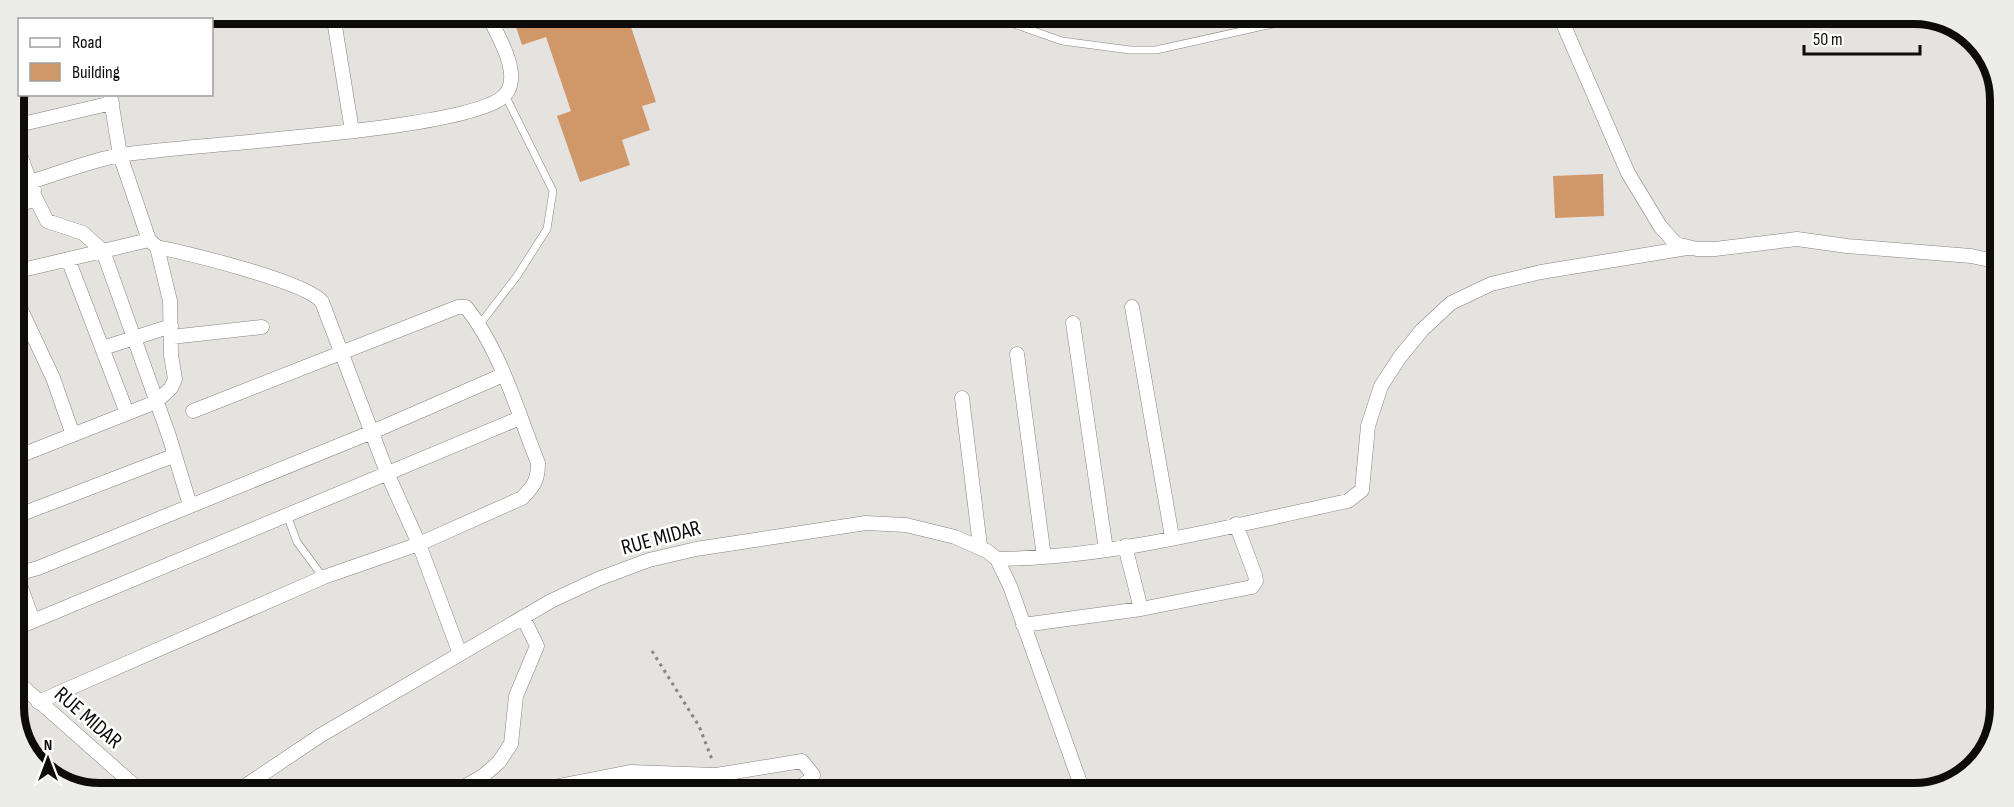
<svg xmlns="http://www.w3.org/2000/svg" width="2014" height="807" viewBox="0 0 2014 807" font-family="'Sofia Sans Condensed',sans-serif">
<style>
.building{fill:#d09869}
.lines{fill:none;stroke-linecap:round;stroke-linejoin:round}
.service-casing{stroke:#858380;stroke-width:8}
.minor-casing{stroke:#858380;stroke-width:15}
.path{stroke:#868582;stroke-width:3;stroke-dasharray:3 4.5;stroke-linecap:butt}
.service{stroke:#fff;stroke-width:7}
.minor{stroke:#fff;stroke-width:14}
.labels{text-anchor:middle;dominant-baseline:central;stroke-width:5;stroke-linejoin:round;paint-order:stroke}
.street-label{font-size:22px;fill:#0d0c0b;stroke:#fff}
.rim{fill:none;stroke:#0d0c0b;stroke-width:8}
</style>
<rect width="100%" height="100%" fill="#e5e3df"/>
<path class="building" d="M 512,15 L 627,15 L 656,102 L 642,106 L 650,130 L 622,140 L 630,165 L 580,182 L 557,116 L 571,111 L 546,37 L 522,45 Z
M 1603,174 L 1604,216 L 1555,218 L 1553,176 Z"/>
<g class="lines">
<g class="service-casing">
<path id="service" d="M 994,17 L 1062,41 L 1130,50 L 1156,50 L 1273,24 L 1325,18
M 480,324 L 517,276 L 547,229 L 553,191 L 505,95
M 287,515 L 297,542 L 323,577"/>
</g>
<g class="minor-casing">
<path id="minor" d="M 333,14 L 352,131
M 87,19 L 87,20
M 1561,19 L 1628,173 L 1660,226 L 1676,244 L 1697,249 L 1715,249 L 1797,239 L 1847,246 L 1971,256 L 1999,262
M 110,94 L 120,155 L 149,240 L 157,247 C 187,253 307,282 322,302 L 388,475 L 419,544 L 460,654
M 14,126 L 112,103
M 14,138 L 30,182 C 60,173 91,160 121,155 C 184,144 473,131 505,95 C 523,74 497,35 488,15
M 35,197 L 47,221 L 83,233 L 103,251 L 169,436 L 190,505
M 14,206 L 33,200 L 34,190
M 68,259 L 127,413
M 14,272 L 149,240
M 14,295 L 53,378 L 73,435
M 1132,307 L 1172,537
M 1073,323 L 1106,550
M 171,337 L 262,327
M 103,348 L 171,326
M 1017,354 L 1044,557
M 962,398 L 980,546
M 14,436 L 22,455
M 14,458 L 156,402 L 171,388 L 175,379 L 171,355 L 170,301 L 157,247
M 14,517 L 173,456
M 1125,546 L 1141,609
M 997,559 C 1115,558 1233,525 1348,501 L 1362,490 L 1368,426 L 1381,386 L 1400,357 L 1422,330 L 1451,303 L 1491,284 L 1541,272 L 1687,248
M 33,621 L 16,574 L 38,568 L 372,432 L 503,375
M 1023,625 L 1141,609 L 1252,587 L 1256,581 L 1255,575 L 1236,524
M 14,629 L 520,418
M 14,679 L 136,787
M 38,702 L 324,577 L 419,544 L 522,498 C 534,486 538,480 538,463 C 517,411 501,351 466,307 L 458,307 L 193,411
M 242,788 L 321,735 L 551,601 L 598,579 L 649,560 L 696,549 L 866,523 L 906,525 L 955,537 L 987,551 L 997,559 L 1010,586 L 1083,791
M 462,788 L 483,776 L 499,762 L 511,744 L 516,696 L 537,646 L 523,617
M 543,789 L 630,772 L 716,775 L 802,761 L 813,775 L 811,779 L 796,790"/>
</g>
<path class="path" d="M 652,651 L 699,726 L 713,762"/>
<use href="#service" class="service"/>
<use href="#minor" class="minor"/>
</g>
<g class="labels">
<g class="street-label">
<text transform="translate(661 538) rotate(-15)">RUE MIDAR</text>
<text transform="translate(88 718) rotate(41)">RUE MIDAR</text>
</g>
</g>
<path d="M0 0H2014V807H0ZM100 24H1914A76 76 0 0 1 1990 100V707A76 76 0 0 1 1914 783H100A76 76 0 0 1 24 707V100A76 76 0 0 1 100 24Z" fill="#ececeb" fill-rule="evenodd"/>
<path class="rim" d="M100 24H1914A76 76 0 0 1 1990 100V707A76 76 0 0 1 1914 783H100A76 76 0 0 1 24 707V100A76 76 0 0 1 100 24Z"/>
<rect x="18" y="18" width="195" height="78" fill="#ffffff" stroke="#9e9e9d" stroke-width="1.5"/>
<rect x="30" y="38" width="30" height="9" fill="#ffffff" stroke="#9e9e9d" stroke-width="1.5"/>
<text x="72" y="48" font-size="18" fill="#0d0c0b">Road</text>
<rect x="30" y="63" width="30" height="18" fill="#d09869" stroke="#9e9e9d" stroke-width="1.5"/>
<text x="72" y="78" font-size="18" fill="#0d0c0b">Building</text>
<g transform="translate(48 759)" stroke="#ffffff" stroke-width="4.5" paint-order="stroke">
<path d="M0-4.5L10 22L0 15L-10 22Z" fill="#0d0c0b"/>
<text y="-9" font-size="16" font-weight="bold" text-anchor="middle" fill="#0d0c0b">N</text>
</g>
<path d="M1804 45v9h116v-9" fill="none" stroke="#0d0c0b" stroke-width="3"/>
<text x="1813" y="45" font-size="18" fill="#0d0c0b" stroke="#ffffff" stroke-width="4.5" paint-order="stroke">50 m</text>
</svg>
